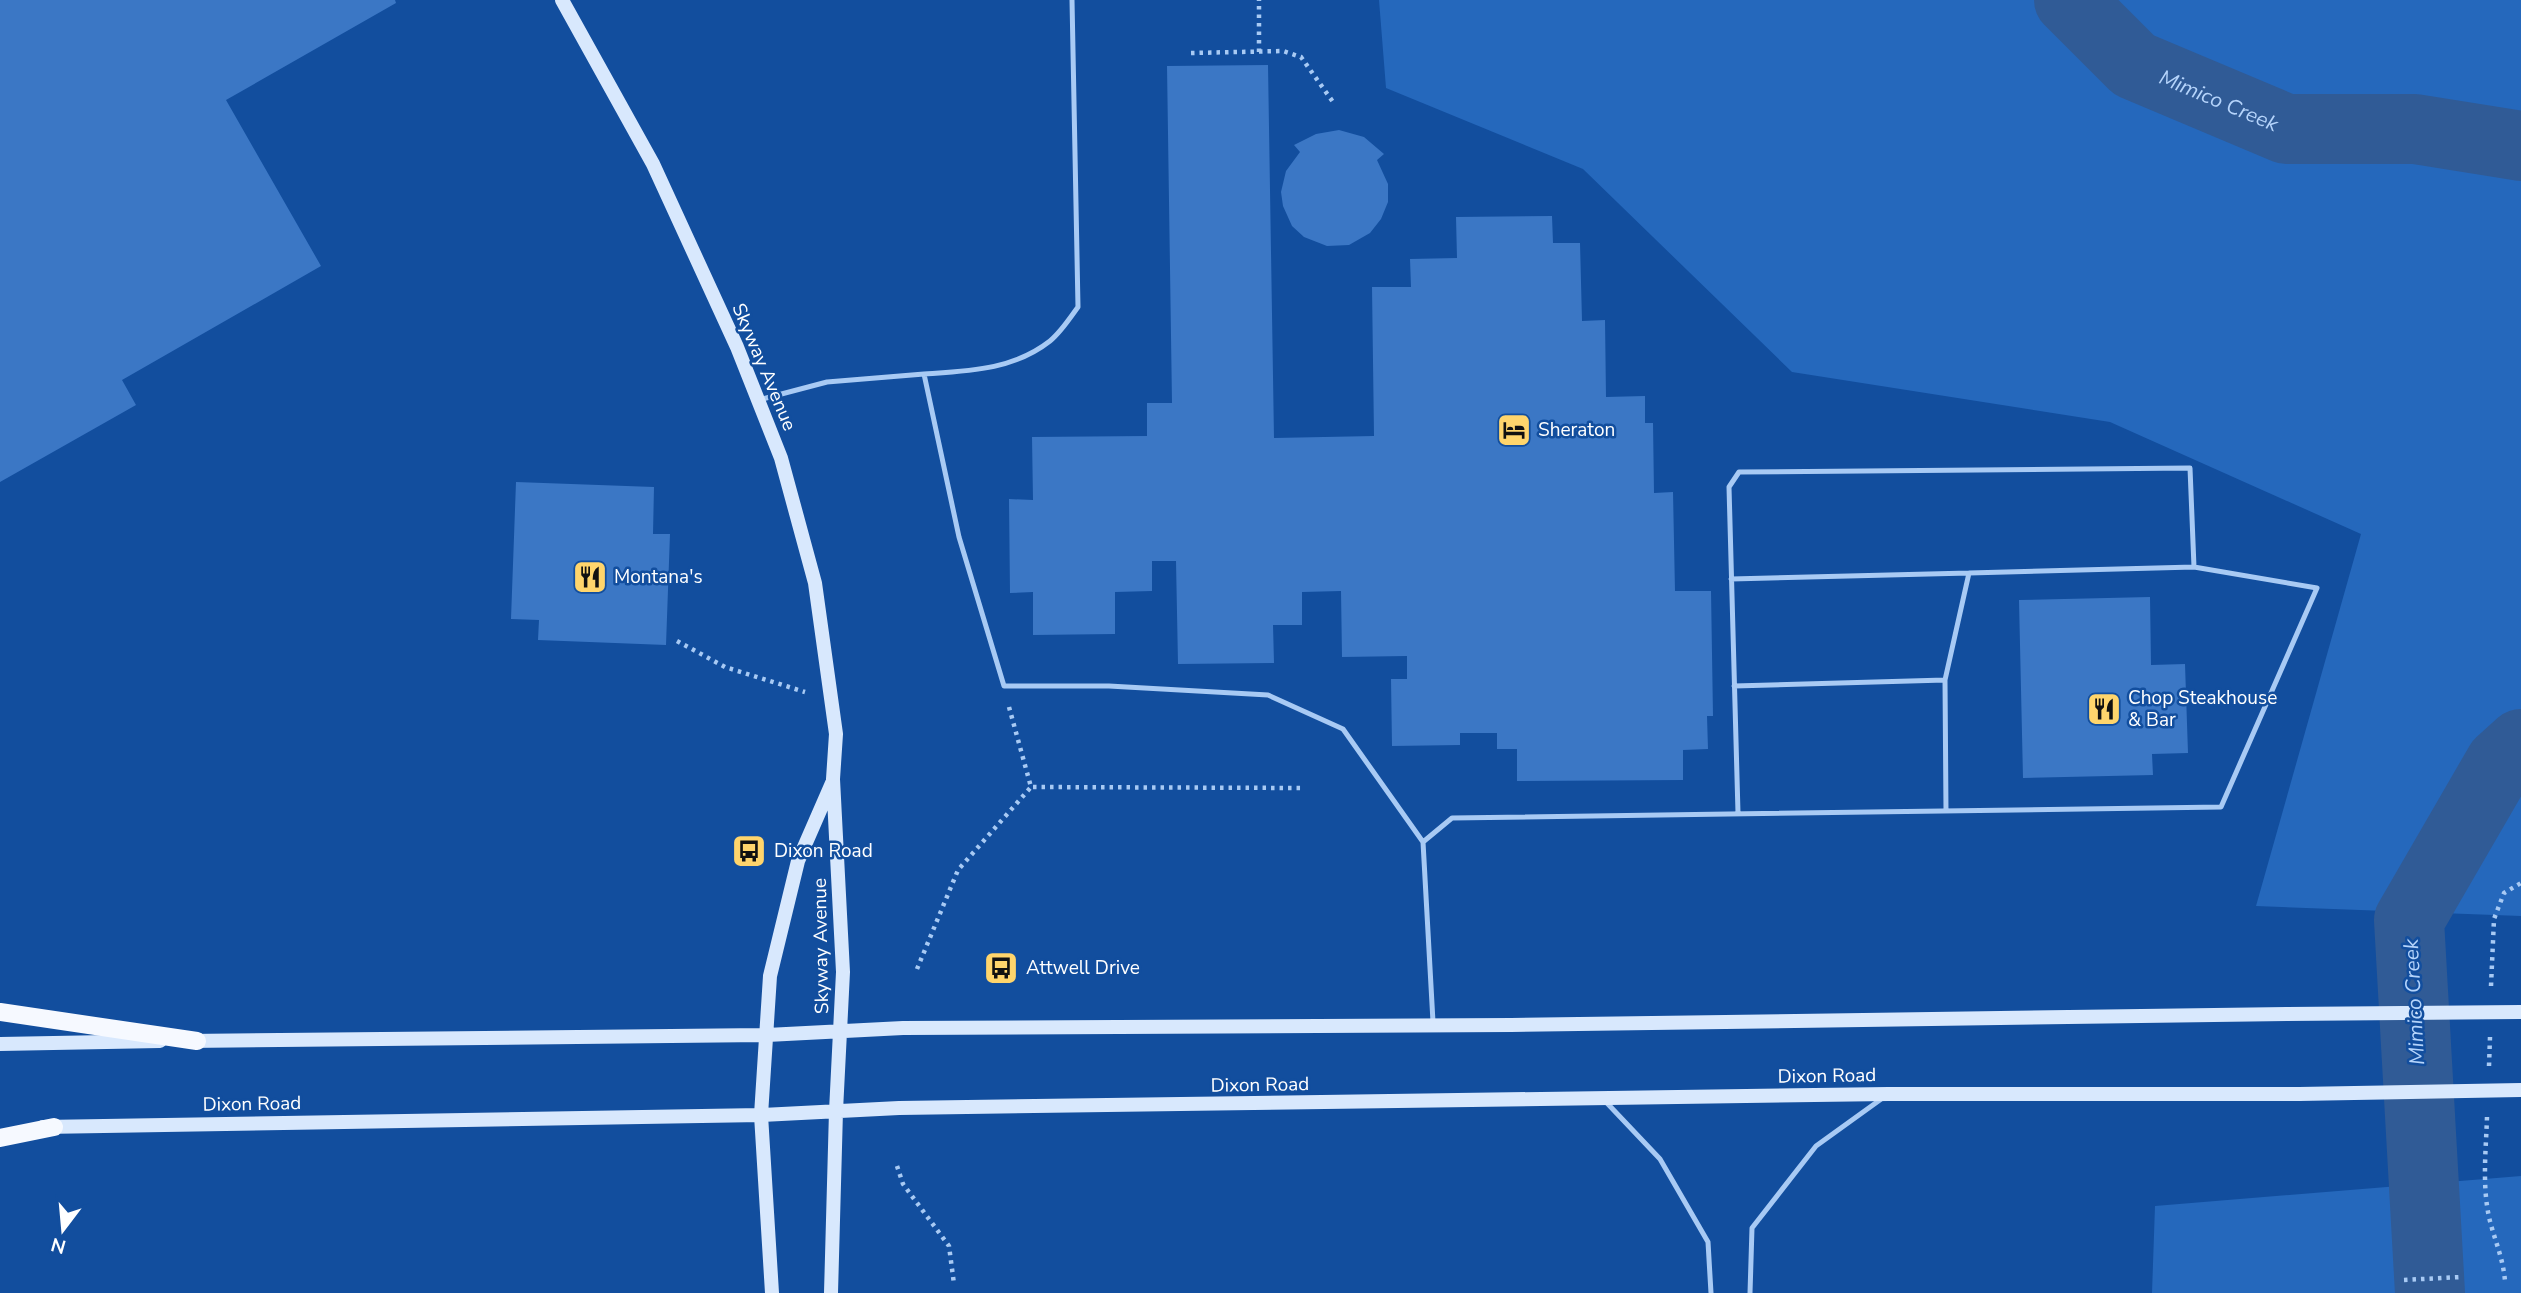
<svg xmlns="http://www.w3.org/2000/svg" width="2521" height="1293" viewBox="0 0 2521 1293" font-family="'Nunito Sans',sans-serif">
<style>
.green{fill:#2568bc}
.lines{fill:none;stroke-linecap:round;stroke-linejoin:round}
.river{stroke:#305b96;stroke-width:70}
.building{fill:#3b77c5}
.path{stroke:#a8caf4;stroke-width:4.5;stroke-dasharray:3.5 5;stroke-linecap:butt}
.lane{stroke:#a8caf4;stroke-width:5}
.secondary{stroke:#d8e8fd;stroke-width:14}
.primary{stroke:#f6f9ff;stroke-width:18}
.secondary-bridge{stroke:#d8e8fd;stroke-width:14}
.labels{text-anchor:middle;dominant-baseline:central;stroke-width:5;stroke-linejoin:round;paint-order:stroke}
.street-label{font-size:19px;fill:#fff;stroke:#124e9e}
.poi-label{font-size:19px;fill:#fff;stroke:#124e9e;text-anchor:start}
.water-label{font-size:21px;font-style:italic;fill:#b5d4fb;stroke:#124e9e}
</style>
<rect width="100%" height="100%" fill="#124e9e"/>
<path class="green" d="M 1379,0 L 2521,0 L 2521,916 L 2256,906 L 2361,534 L 2110,422 L 1792,372 L 1583,169 L 1386,88 Z
M 2521,1176 L 2521,1293 L 2152,1293 L 2155,1206 Z"/>
<g class="lines">
<g class="river">
<path id="s1" d="M 2069,0 L 2134,65 L 2286,129 L 2415,129 L 2521,146"/>
<path d="M 2430,1293 L 2409,920 L 2500,763 L 2521,744"/>
</g>
</g>
<path class="building" d="M 0,0 L 395,0 L 396,3 L 226,100 L 321,266 L 122,380 L 136,405 L 0,482 Z
M 1268,65 L 1274,438 L 1374,436 L 1372,287 L 1411,287 L 1410,259 L 1457,258 L 1456,217 L 1552,216 L 1553,243 L 1580,243 L 1582,321 L 1605,320 L 1606,397 L 1645,396 L 1645,423 L 1653,423 L 1654,493 L 1673,492 L 1675,591 L 1711,591 L 1713,716 L 1707,716 L 1708,749 L 1683,750 L 1683,780 L 1517,781 L 1517,749 L 1497,749 L 1497,733 L 1460,733 L 1460,745 L 1392,746 L 1391,679 L 1407,679 L 1407,656 L 1342,657 L 1341,591 L 1302,592 L 1302,625 L 1273,625 L 1274,663 L 1178,664 L 1176,561 L 1152,561 L 1152,591 L 1115,592 L 1115,634 L 1033,635 L 1033,592 L 1010,593 L 1009,499 L 1033,500 L 1032,437 L 1147,436 L 1147,403 L 1172,403 L 1167,66 Z
M 1339,130 L 1364,137 L 1384,154 L 1377,160 L 1388,184 L 1388,202 L 1381,219 L 1370,233 L 1349,245 L 1327,246 L 1304,237 L 1292,226 L 1283,206 L 1281,192 L 1286,171 L 1300,152 L 1294,145 L 1316,134 Z
M 516,482 L 654,487 L 653,534 L 670,534 L 666,645 L 538,640 L 539,620 L 511,619 Z
M 2150,597 L 2151,665 L 2185,664 L 2188,753 L 2152,754 L 2153,775 L 2023,778 L 2019,600 Z"/>
<g class="lines">
<path class="path" d="M 1259,52 L 1259,0
M 1191,53 L 1283,51 L 1301,57 L 1333,102
M 677,641 L 725,667 L 805,692
M 1009,707 L 1031,787 L 1301,788
M 917,969 L 958,870 L 1031,787
M 2491,986 L 2494,919 L 2504,893 L 2521,883
M 2489,1066 L 2490,1037
M 2487,1117 C 2486,1150 2482,1184 2489,1217 C 2494,1239 2503,1257 2505,1281
M 897,1166 L 903,1184 L 949,1246 L 954,1284
M 2404,1280 L 2461,1277"/>
<path class="lane" d="M 924,374 C 969,371 1013,370 1050,341 C 1061,332 1070,318 1078,307 L 1072,0
M 759,400 L 827,382 L 924,374 L 959,537 L 1004,686 L 1109,686 L 1268,695 L 1343,729 L 1423,842 L 1433,1022
M 1969,573 L 2194,567
M 1731,579 L 1969,573 L 1945,680
M 1734,686 L 1945,680 L 1946,811
M 1423,842 L 1452,818 L 2221,807 L 2317,588 L 2194,567 L 2190,468 L 1739,472 L 1729,487 L 1738,813
M 1606,1102 L 1660,1159 L 1708,1242 L 1711,1293
M 1750,1293 L 1752,1228 L 1816,1146 L 1884,1097"/>
<path class="secondary" d="M 562,0 L 653,164 L 737,347 L 781,458 L 815,583 L 836,734 L 833,779 L 843,972 L 836,1111 L 831,1293
M 187,1041 L 767,1035 L 903,1028 L 1511,1025 L 2287,1014
M 0,1044 L 160,1041
M 43,1127 L 761,1115 L 899,1108 L 1888,1094 L 2299,1094
M 772,1293 L 761,1115 L 770,976 L 798,861 L 832,783"/>
<path class="primary" d="M 0,1012 L 197,1041
M 0,1138 L 54,1127"/>
<path class="secondary-bridge" d="M 2287,1014 L 2521,1012
M 2299,1094 L 2521,1090"/>
</g>
<defs>
<g id="hotel-square" transform="scale(1.75)"><rect x="-9" y="-9" width="18" height="18" rx="4" fill="#ffd56c" stroke="#124e9e"/><path d="M-6-4.5h1.5V1H6V5H4.5V3h-9V5H-6ZM-4 0a1.8 1.8 0 1 1 3.6 0ZM.5 0V-2.5h3Q6-2.5 6 0Z" fill="#111"/></g>
<g id="restaurant-square" transform="scale(1.75)"><rect x="-9" y="-9" width="18" height="18" rx="4" fill="#ffd56c" stroke="#124e9e"/><path d="M-5-6h1v4h1v-4h1v4h1v-4h1v5L-1.5 .5V6h-2V.5L-5-1ZM5-6V6H3V1.5H1.5Q1.5-4 5-6Z" fill="#111"/></g>
<g id="bus-square" transform="scale(1.75)"><rect x="-9" y="-9" width="18" height="18" rx="4" fill="#ffd56c" stroke="#124e9e"/><path d="M-5-6H5V4H4V6H2V4H-2V6H-4V4H-5ZM-3.5-4V0h7V-4ZM-3.5 1.2v1.5H-2V1.2ZM2 1.2v1.5H3.5V1.2Z" fill="#111"/></g>
</defs>
<g fill-rule="evenodd">
<use href="#hotel-square" x="1514" y="430"/>
<use href="#restaurant-square" x="590" y="577"/>
<use href="#restaurant-square" x="2104" y="709"/>
<use href="#bus-square" x="749" y="851"/>
<use href="#bus-square" x="1001" y="968"/>
</g>
<g class="labels">
<g class="street-label">
<text transform="translate(764 367) rotate(67)">Skyway Avenue</text>
<text transform="translate(821 946) rotate(-91)">Skyway Avenue</text>
<text transform="translate(1827 1076) rotate(-1)">Dixon Road</text>
<text transform="translate(1260 1085) rotate(-1)">Dixon Road</text>
<text transform="translate(252 1104) rotate(-1)">Dixon Road</text>
</g>
<g class="poi-label">
<text x="1538" y="430">Sheraton</text>
<text x="614" y="577">Montana's</text>
<text x="2128" y="698">Chop Steakhouse<tspan x="2128" dy="22">&amp; Bar</tspan></text>
<text x="774" y="851">Dixon Road</text>
<text x="1026" y="968">Attwell Drive</text>
</g>
<g class="water-label">
<text stroke="none"><textPath href="#s1" startOffset="184">Mimico Creek</textPath></text>
<text transform="translate(2414 1002) rotate(-93)">Mimico Creek</text>
</g>
</g>
<g transform="translate(63 1230) rotate(196)" stroke="#124e9e" stroke-width="5" paint-order="stroke">
<path d="M0-5L12 26L0 18L-12 26Z" fill="#ffffff"/>
<text y="-10" font-size="19" font-weight="bold" text-anchor="middle" fill="#ffffff">N</text>
</g>
</svg>
